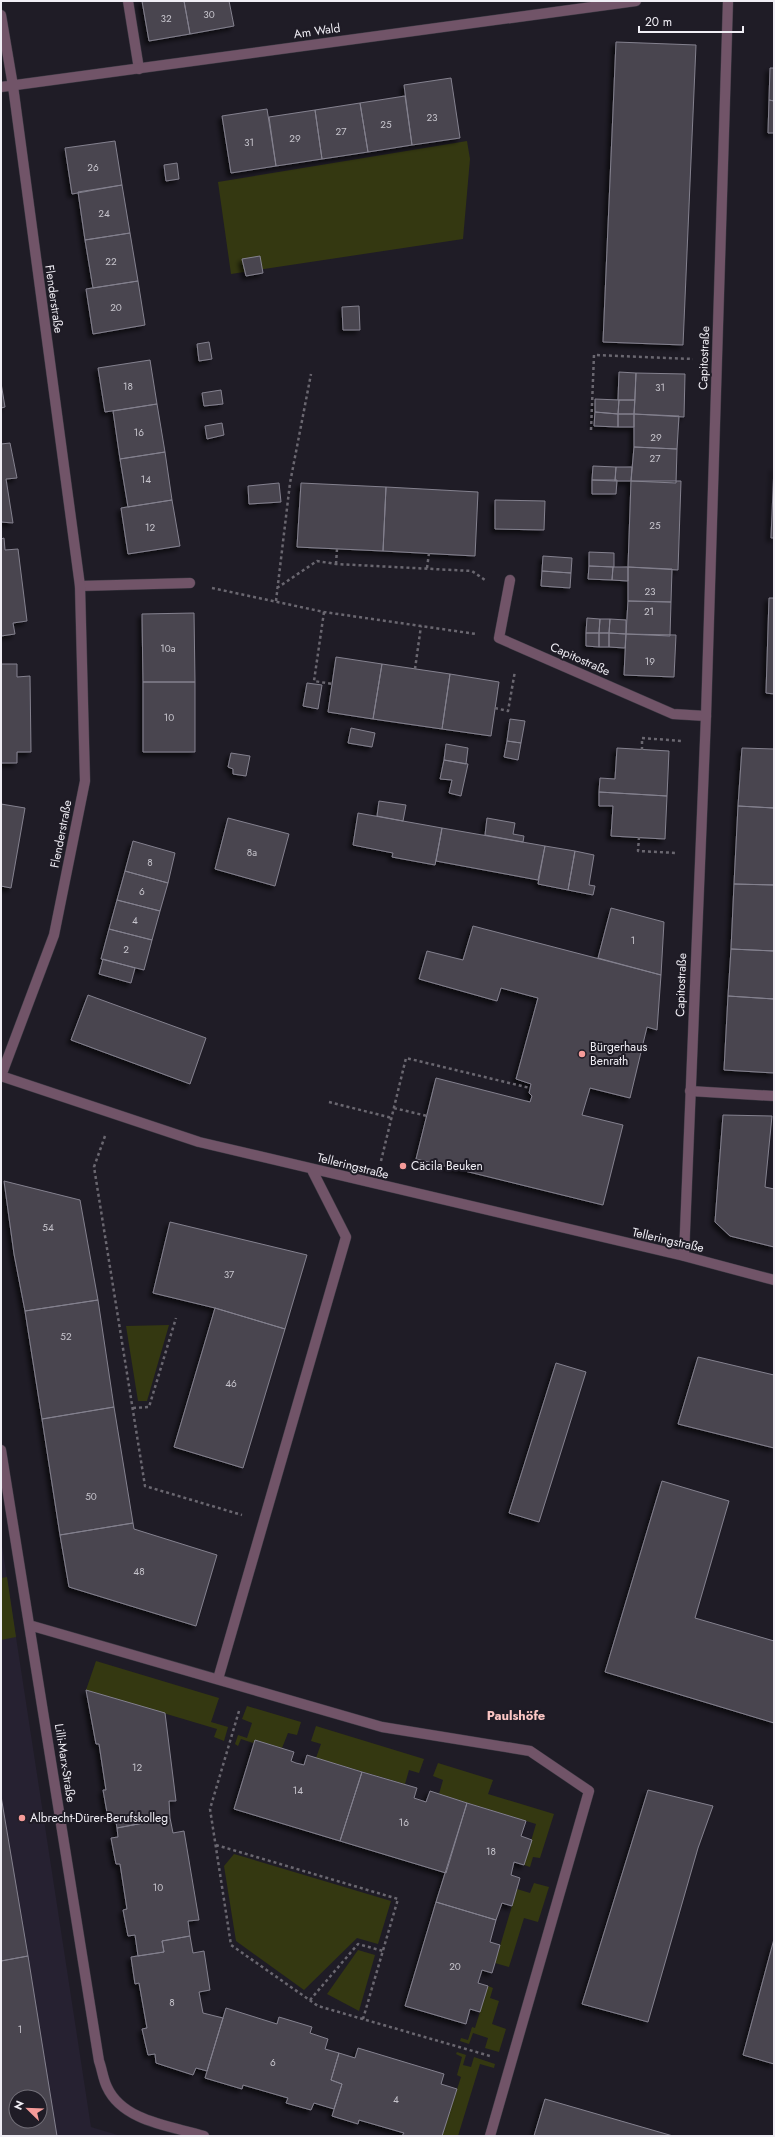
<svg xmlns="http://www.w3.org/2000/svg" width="775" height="2137" viewBox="0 0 775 2137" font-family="Jost,sans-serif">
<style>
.built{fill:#262131;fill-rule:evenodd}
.green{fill:#343811}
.building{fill:#484550;stroke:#84818e;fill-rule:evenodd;filter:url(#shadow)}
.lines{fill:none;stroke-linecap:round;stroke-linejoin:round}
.service-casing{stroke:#3c3943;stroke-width:11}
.minor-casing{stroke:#3c3943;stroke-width:11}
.path{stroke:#6a6770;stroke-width:2.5;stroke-dasharray:3 3;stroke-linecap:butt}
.service{stroke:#715468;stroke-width:10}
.minor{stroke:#715468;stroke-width:10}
.poi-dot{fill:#f59b99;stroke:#1f1c26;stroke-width:1.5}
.labels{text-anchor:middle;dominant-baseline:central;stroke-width:4;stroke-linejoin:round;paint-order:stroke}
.number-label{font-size:10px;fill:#c6c4cc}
.street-label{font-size:12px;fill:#f0eef5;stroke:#1f1c26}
.poi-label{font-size:12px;fill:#f0eef5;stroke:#1f1c26;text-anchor:start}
.neighbourhood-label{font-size:13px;font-weight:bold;fill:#fbc6c4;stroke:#1f1c26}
</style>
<defs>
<filter id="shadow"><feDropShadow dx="-3.5" dy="3.5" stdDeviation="2" flood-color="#0009"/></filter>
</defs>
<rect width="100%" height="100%" fill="#1f1c26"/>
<path class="built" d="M 1,1539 L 91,2127 L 121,2136 L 1,2136 ZM 16,2097 L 40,2097 L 40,2121 L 16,2121 Z"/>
<path class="green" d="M 467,141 L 470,159 L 463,239 L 231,274 L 218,182 Z
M 169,1325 L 147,1401 L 138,1401 L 126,1326 Z
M 7,1577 L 16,1637 L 1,1640 L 1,1578 Z
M 96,1661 L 219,1698 L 211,1722 L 228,1727 L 224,1741 L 214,1737 L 217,1729 L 86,1690 Z
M 247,1706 L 301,1722 L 297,1735 L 288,1733 L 282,1748 L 255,1740 L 253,1743 L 241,1739 L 238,1746 L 235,1744 L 238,1735 L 247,1738 L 252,1723 L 242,1719 Z
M 316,1726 L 424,1759 L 419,1773 L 409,1770 L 405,1784 L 316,1758 L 321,1744 L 311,1741 Z
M 438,1763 L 493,1780 L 488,1794 L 554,1814 L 540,1858 L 533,1857 L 530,1867 L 524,1865 L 536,1824 L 439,1794 L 443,1780 L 433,1776 Z
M 234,1854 L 391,1901 L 378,1944 L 357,1938 L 304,1990 L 236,1941 L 224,1866 Z
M 534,1883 L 549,1887 L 538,1922 L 524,1918 L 509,1967 L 495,1963 L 517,1889 L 530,1893 Z
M 358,1950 L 375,1955 L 359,2011 L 327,1994 Z
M 488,1986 L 493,1988 L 490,1998 L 499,2001 L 492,2024 L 506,2029 L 499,2052 L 485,2048 L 488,2038 L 473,2033 L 469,2044 L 460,2041 L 461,2038 L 468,2040 L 472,2027 L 475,2028 Z
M 457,2052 L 466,2055 L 463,2065 L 471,2067 L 474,2057 L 495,2064 L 494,2068 L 480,2064 L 458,2136 L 442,2136 L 461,2077 L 457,2075 L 462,2057 L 456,2054 Z"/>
<path class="building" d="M 142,1 L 184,1 L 190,34 L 149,41 Z
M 184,1 L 229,1 L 234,26 L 190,34 Z
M 616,42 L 696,45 L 683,345 L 603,342 Z
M 770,68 L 774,68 L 774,101 L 769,100 Z
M 451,78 L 460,138 L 412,145 L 404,85 Z
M 405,96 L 412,145 L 368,152 L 360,103 Z
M 769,100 L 774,101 L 774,133 L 768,133 Z
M 360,103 L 368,152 L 322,159 L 315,110 Z
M 267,109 L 276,166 L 231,173 L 222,116 Z
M 315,110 L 322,159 L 276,166 L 269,117 Z
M 115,141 L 122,185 L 72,194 L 65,148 Z
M 177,163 L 179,179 L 166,181 L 164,165 Z
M 122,185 L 130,233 L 85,240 L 78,192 Z
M 130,233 L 138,281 L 93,288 L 85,240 Z
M 260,256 L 263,273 L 246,276 L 242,259 Z
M 138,281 L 145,325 L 93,334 L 86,289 Z
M 359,306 L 360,330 L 343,330 L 342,307 Z
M 209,342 L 212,359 L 199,361 L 197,344 Z
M 150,360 L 157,404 L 105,412 L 98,368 Z
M 619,372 L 636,373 L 635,400 L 618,400 Z
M 636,373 L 685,374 L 684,417 L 634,414 Z
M 1,383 L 5,407 L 1,408 Z
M 221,390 L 223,404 L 204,406 L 202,393 Z
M 595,399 L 619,400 L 618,414 L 595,412 Z
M 619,400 L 635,400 L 634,414 L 618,414 Z
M 157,404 L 165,452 L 120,459 L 113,411 Z
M 595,412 L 618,414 L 618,427 L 594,426 Z
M 618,414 L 634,414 L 634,427 L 618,427 Z
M 634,414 L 679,416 L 677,449 L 634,447 Z
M 222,423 L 224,435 L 207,439 L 205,426 Z
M 10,443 L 17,478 L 6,479 L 13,523 L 1,522 L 1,444 Z
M 634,447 L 677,449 L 676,483 L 631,481 Z
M 165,452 L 172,500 L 128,507 L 120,459 Z
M 593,466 L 616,467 L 615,481 L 592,480 Z
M 616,467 L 632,467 L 631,481 L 615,481 Z
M 774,467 L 774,538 L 771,538 Z
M 592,480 L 617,480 L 616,494 L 592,494 Z
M 631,481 L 681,481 L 678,570 L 628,567 Z
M 279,483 L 281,502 L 249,504 L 248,486 Z
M 301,483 L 386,487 L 383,551 L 297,547 Z
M 386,487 L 478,492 L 475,556 L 383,551 Z
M 172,500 L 180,546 L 128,554 L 121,508 Z
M 495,500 L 545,501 L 544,530 L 495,529 Z
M 4,538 L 5,550 L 18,549 L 27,621 L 13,623 L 15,634 L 1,636 L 1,539 Z
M 589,552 L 614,553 L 614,567 L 589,566 Z
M 543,556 L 572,558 L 571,573 L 542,571 Z
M 589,566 L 613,567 L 612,580 L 588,579 Z
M 613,567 L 628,567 L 628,581 L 612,580 Z
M 628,567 L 672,569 L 671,602 L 628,601 Z
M 542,571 L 571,573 L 570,588 L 541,586 Z
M 769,598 L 774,598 L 774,694 L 766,693 Z
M 628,601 L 671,602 L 670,636 L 626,634 Z
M 194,613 L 195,682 L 143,682 L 142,614 Z
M 587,618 L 600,619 L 599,633 L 586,633 Z
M 600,619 L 610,619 L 609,633 L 599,633 Z
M 610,619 L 626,620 L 626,634 L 609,633 Z
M 586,633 L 599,633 L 599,647 L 586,646 Z
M 599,633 L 609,633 L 609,647 L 599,647 Z
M 609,633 L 626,634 L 625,648 L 609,647 Z
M 626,634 L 676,635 L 674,677 L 624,675 Z
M 336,657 L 382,664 L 373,719 L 328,712 Z
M 1,664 L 17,664 L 17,677 L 30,676 L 31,752 L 17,752 L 17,763 L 1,763 Z
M 382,664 L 450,674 L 442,729 L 373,719 Z
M 450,674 L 499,682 L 491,736 L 442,729 Z
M 143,682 L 195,682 L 195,752 L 143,752 Z
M 307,683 L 322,685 L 318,709 L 303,706 Z
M 510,719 L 525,721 L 521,743 L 507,741 Z
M 351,728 L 375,733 L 372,747 L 348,743 Z
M 507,741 L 521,743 L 518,760 L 504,757 Z
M 446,744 L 468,748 L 466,764 L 444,760 Z
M 617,748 L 669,751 L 667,796 L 599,792 L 600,778 L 615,779 Z
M 742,748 L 774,749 L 774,808 L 738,806 Z
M 231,753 L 250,756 L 246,776 L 233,774 L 233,769 L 228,767 Z
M 444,760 L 468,764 L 461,796 L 449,793 L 452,780 L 440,779 Z
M 599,792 L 667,796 L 665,839 L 611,836 L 613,806 L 599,806 Z
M 379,801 L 406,805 L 403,821 L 377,816 Z
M 1,804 L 25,808 L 11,888 L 1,886 Z
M 738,806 L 774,808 L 774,885 L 734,884 Z
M 358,813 L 442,828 L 435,865 L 392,857 L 393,853 L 353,845 Z
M 228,818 L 289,834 L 275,886 L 215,869 Z
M 487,818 L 515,823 L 513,834 L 524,836 L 523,842 L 485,835 Z
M 442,828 L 545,846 L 538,880 L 436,861 Z
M 133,841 L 175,853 L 168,883 L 125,871 Z
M 545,846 L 575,851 L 568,890 L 538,884 Z
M 575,851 L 594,855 L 589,885 L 595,886 L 593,895 L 568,890 Z
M 125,871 L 168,883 L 160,911 L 117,900 Z
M 734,884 L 774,885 L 774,951 L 731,949 Z
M 117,900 L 160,911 L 152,940 L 109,929 Z
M 611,908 L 664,922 L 661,975 L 598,958 Z
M 473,926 L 661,975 L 657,1030 L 647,1027 L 630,1098 L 590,1088 L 582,1115 L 623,1125 L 603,1205 L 416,1159 L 436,1078 L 530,1102 L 532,1096 L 529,1093 L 531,1084 L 516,1079 L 538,998 L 501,988 L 497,1001 L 419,979 L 427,951 L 463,960 Z
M 109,929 L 152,940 L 144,970 L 101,959 Z
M 731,949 L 774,951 L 774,999 L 728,996 Z
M 103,959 L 135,968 L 131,983 L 99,974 Z
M 88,995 L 206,1038 L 190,1084 L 71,1040 Z
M 728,996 L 774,999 L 774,1073 L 724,1070 Z
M 723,1115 L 772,1116 L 765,1187 L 774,1189 L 774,1247 L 730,1236 L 715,1222 Z
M 4,1181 L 80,1200 L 98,1300 L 25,1311 L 14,1254 Z
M 170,1222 L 307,1255 L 285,1329 L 215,1308 L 153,1293 Z
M 98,1300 L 114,1407 L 42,1419 L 25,1311 Z
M 215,1308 L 285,1329 L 243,1468 L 174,1447 Z
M 698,1357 L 774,1375 L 774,1448 L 678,1424 Z
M 556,1363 L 586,1372 L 539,1522 L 509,1513 Z
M 114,1407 L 133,1523 L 60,1535 L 42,1419 Z
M 662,1481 L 729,1501 L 695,1618 L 774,1641 L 774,1723 L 605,1672 Z
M 133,1523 L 134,1529 L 217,1555 L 196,1626 L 69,1587 L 60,1535 Z
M 86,1690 L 165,1713 L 176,1801 L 169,1801 L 170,1818 L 117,1828 L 115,1816 L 108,1818 L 103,1790 L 106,1790 L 99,1744 L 96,1744 Z
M 255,1740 L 294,1752 L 291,1761 L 296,1763 L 304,1765 L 307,1755 L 362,1772 L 340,1841 L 234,1809 Z
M 362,1772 L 417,1788 L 414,1798 L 426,1802 L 430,1791 L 467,1803 L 446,1873 L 340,1841 Z
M 648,1790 L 713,1806 L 698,1848 L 648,2022 L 582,2004 Z
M 1,1796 L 28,1956 L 1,1961 Z
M 467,1803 L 526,1821 L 521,1836 L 532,1840 L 524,1865 L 514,1862 L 511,1875 L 520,1878 L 512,1906 L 502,1903 L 496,1920 L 436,1902 Z
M 170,1818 L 173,1833 L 184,1831 L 199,1920 L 188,1921 L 190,1936 L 162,1941 L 164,1952 L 138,1956 L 135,1935 L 128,1936 L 123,1910 L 127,1909 L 120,1864 L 116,1864 L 111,1838 L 118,1837 L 117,1828 Z
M 436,1902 L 496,1920 L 490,1942 L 500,1945 L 495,1963 L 492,1973 L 482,1970 L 478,1983 L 488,1986 L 480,2012 L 470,2009 L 466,2024 L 405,2006 Z
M 190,1936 L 193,1953 L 204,1951 L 210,1990 L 199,1992 L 203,2013 L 223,2018 L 207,2071 L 196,2068 L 193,2075 L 156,2063 L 155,2054 L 148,2055 L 142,2029 L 147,2028 L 139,1983 L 135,1984 L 131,1957 L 164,1952 L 162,1941 Z
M 774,1939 L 774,2064 L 743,2055 Z
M 28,1956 L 57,2136 L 1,2136 L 1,1961 ZM 16,2097 L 40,2097 L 40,2121 L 16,2121 Z
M 226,2008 L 277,2024 L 279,2017 L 312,2027 L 310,2033 L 328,2039 L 325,2049 L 339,2053 L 331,2080 L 342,2084 L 334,2109 L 314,2103 L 311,2110 L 286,2103 L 288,2098 L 243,2085 L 242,2089 L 205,2078 Z
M 358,2048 L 444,2074 L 441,2084 L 457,2089 L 442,2136 L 402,2136 L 404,2133 L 359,2120 L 358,2124 L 332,2116 L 342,2084 L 331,2080 L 339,2053 L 355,2058 Z
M 545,2099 L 673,2136 L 534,2136 Z"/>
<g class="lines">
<g class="service-casing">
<path id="service" d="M 128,1 L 139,69
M 510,580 L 499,638 L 673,714 L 706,716
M 80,586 L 190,583
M 690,1091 L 774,1096"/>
</g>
<g class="minor-casing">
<path id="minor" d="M 1,15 L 13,86 L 80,586 L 85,781 L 54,935 L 1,1076
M 1,87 L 636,1
M 1,1076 L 199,1142 L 684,1256 L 774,1280
M 684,1256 L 706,716 L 728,1
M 1,1450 L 99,2061 C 102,2069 103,2079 107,2087 C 123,2122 172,2126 204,2136
M 29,1625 L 382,1727 L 530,1751 L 589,1791 L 490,2136
M 218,1679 L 346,1237 L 312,1170"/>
</g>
<path class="path" d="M 591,430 L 594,355 L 693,359
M 336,564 L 337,549
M 427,568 L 429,553
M 212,588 L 324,612 L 476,634
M 277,588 L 317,561 L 336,564 L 472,571 L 485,580
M 276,601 L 290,483 L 311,374
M 324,612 L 314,681 L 332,684
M 415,669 L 421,626
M 495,708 L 508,711 L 515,671
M 642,750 L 642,738 L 682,741
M 639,837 L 638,851 L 677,853
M 329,1102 L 392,1118
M 394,1108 L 427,1116
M 105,1136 L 94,1167 L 145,1486 L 242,1515
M 381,1161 L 406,1058 L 530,1088
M 133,1408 L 149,1407 L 176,1318
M 239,1711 L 210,1809 L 231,1945 L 318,2006 L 490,2056
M 216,1845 L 398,1899 L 363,2019
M 310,2000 L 358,1944 L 383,1951"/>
<use href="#service" class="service"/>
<use href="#minor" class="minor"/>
</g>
<g class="poi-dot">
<circle cx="582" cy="1054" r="4"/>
<circle cx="403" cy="1166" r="4"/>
<circle cx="22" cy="1818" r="4"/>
</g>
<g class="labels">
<g class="number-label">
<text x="209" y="14">30</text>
<text x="166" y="18">32</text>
<text x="432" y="117">23</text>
<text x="386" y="124">25</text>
<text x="341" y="131">27</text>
<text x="295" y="138">29</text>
<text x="249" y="142">31</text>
<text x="93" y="167">26</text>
<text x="104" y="213">24</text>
<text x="111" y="261">22</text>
<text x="116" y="307">20</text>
<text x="128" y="386">18</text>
<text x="660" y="387">31</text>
<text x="139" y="432">16</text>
<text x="656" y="437">29</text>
<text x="655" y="458">27</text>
<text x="146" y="479">14</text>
<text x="655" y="525">25</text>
<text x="150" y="527">12</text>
<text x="650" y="591">23</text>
<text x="649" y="611">21</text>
<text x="168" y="648">10a</text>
<text x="650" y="661">19</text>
<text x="169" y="717">10</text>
<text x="252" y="852">8a</text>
<text x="150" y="862">8</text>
<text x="142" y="891">6</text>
<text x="135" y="920">4</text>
<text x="633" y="940">1</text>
<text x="126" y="949">2</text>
<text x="48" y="1227">54</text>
<text x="229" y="1274">37</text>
<text x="66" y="1336">52</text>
<text x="231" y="1383">46</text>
<text x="91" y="1496">50</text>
<text x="139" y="1571">48</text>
<text x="137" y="1767">12</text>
<text x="298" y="1790">14</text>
<text x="404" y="1822">16</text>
<text x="491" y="1851">18</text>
<text x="158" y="1887">10</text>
<text x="455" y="1966">20</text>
<text x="172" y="2002">8</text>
<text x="20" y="2029">1</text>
<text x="273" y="2062">6</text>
<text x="396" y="2099">4</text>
</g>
<g class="street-label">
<text transform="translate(317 31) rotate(-8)">Am Wald</text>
<text transform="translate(54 299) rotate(82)">Flenderstraße</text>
<text transform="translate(704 358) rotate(-88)">Capitostraße</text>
<text transform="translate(580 659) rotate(24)">Capitostraße</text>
<text transform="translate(61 834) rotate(-79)">Flenderstraße</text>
<text transform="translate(681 985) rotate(-88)">Capitostraße</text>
<text transform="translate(353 1166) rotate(14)">Telleringstraße</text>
<text transform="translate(668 1240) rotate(13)">Telleringstraße</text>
<text transform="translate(65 1763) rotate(81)">Lilli-Marx-Straße</text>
</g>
<g class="poi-label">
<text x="590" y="1047">Bürgerhaus<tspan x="590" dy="14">Benrath</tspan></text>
<text x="411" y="1166">Cäcila Beuken</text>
<text x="30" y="1818">Albrecht-Dürer-Berufskolleg</text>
</g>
<g class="neighbourhood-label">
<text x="516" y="1715">Paulshöfe</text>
</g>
</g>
<rect width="775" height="2137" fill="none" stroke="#f0eef5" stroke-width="4"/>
<g transform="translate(28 2109) rotate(293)"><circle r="19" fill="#1f1c26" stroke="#737079"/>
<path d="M0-3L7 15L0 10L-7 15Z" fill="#f59b99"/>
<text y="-6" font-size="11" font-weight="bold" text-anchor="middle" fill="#f0eef5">N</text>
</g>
<path d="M639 26v6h104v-6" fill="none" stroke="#f0eef5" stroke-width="2"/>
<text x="645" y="26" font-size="12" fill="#f0eef5" stroke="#1f1c26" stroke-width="3" paint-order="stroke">20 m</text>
</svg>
